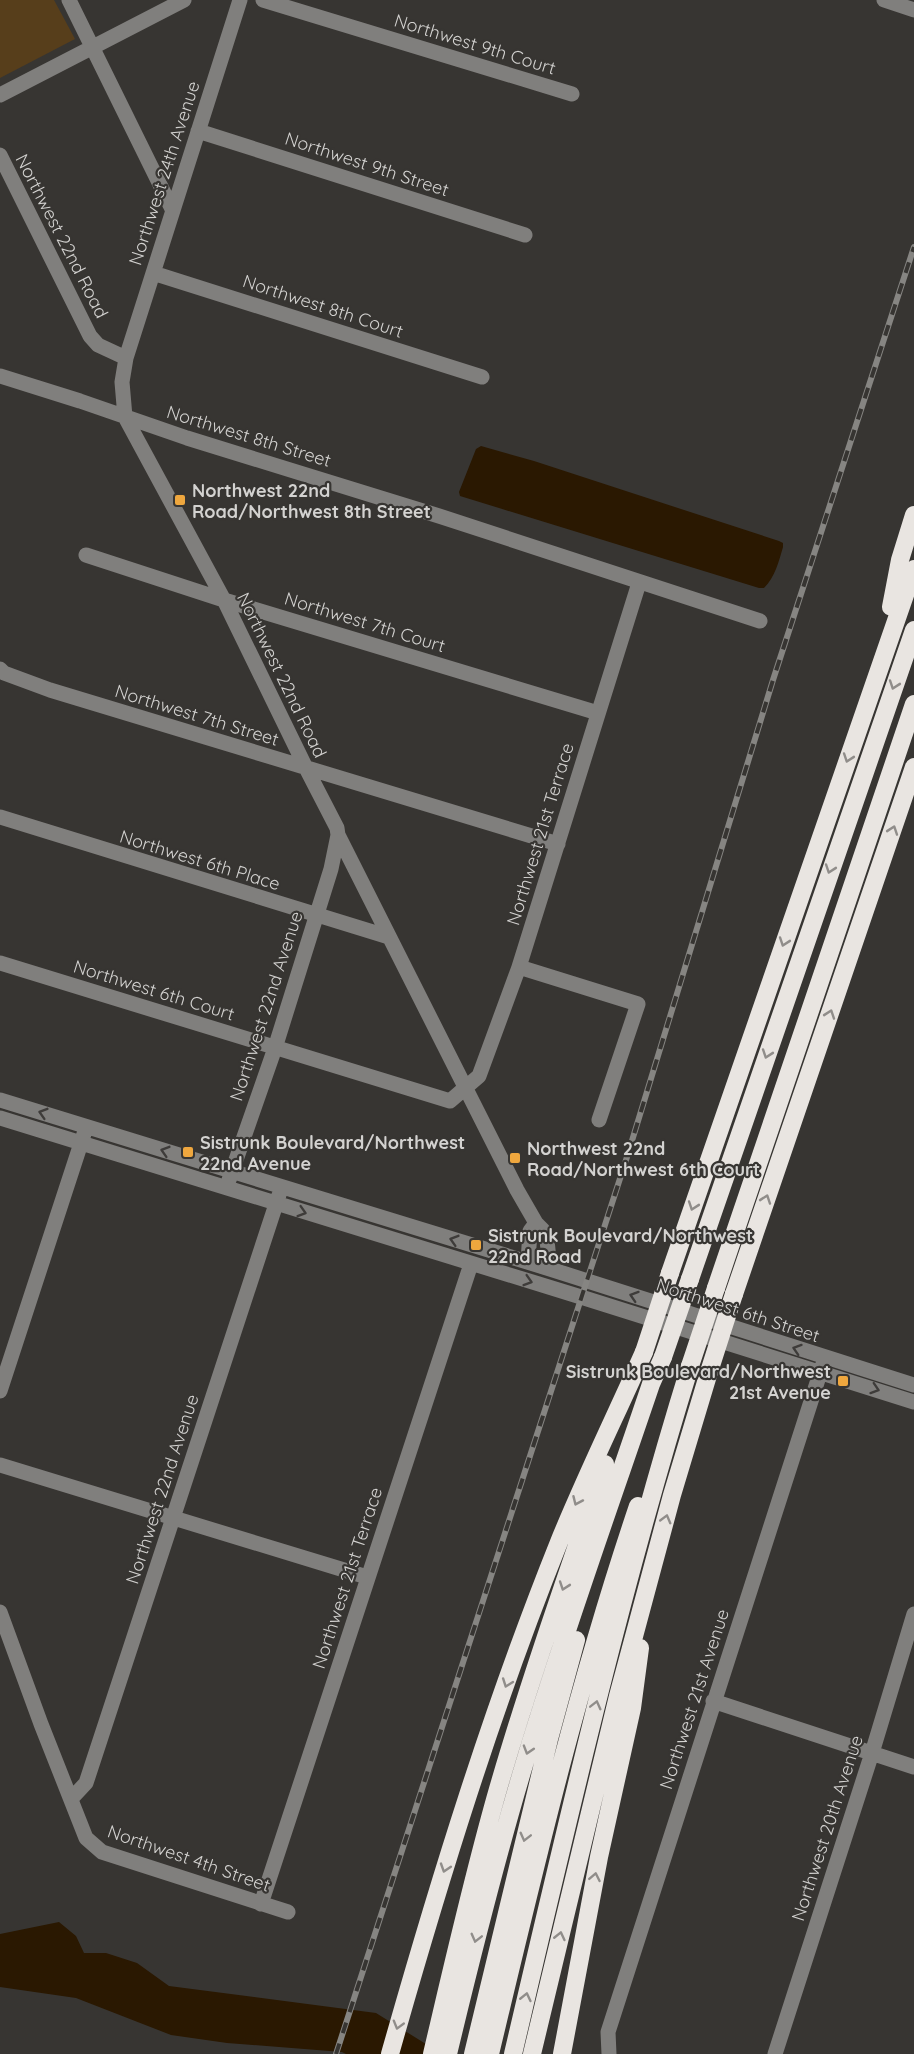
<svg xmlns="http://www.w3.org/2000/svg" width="914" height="2054" viewBox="0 0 914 2054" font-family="Quicksand,sans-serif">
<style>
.green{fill:#573e1b}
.water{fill:#2a1801}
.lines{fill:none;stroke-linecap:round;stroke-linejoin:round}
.minor{stroke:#807f7d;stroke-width:15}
.highway{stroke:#e9e5e1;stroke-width:18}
.rail-casing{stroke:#868582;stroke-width:6}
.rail{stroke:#373532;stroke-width:4;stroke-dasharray:11;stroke-linecap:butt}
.highway-bridge{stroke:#e9e5e1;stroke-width:18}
.oneway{stroke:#908d8a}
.oneway2{stroke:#3e3c3a}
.poi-dot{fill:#efa73e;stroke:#373532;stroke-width:2}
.labels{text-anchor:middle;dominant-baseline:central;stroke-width:4.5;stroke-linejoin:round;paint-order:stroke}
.street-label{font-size:18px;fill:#d3d2d0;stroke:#373532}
.poi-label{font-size:18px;font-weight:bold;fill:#d3d2d0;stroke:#373532;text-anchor:start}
</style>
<rect width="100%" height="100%" fill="#373532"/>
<path class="green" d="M 0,0 L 54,0 L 75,39 L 0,78 Z"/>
<path class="water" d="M 481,446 L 534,461 L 779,541 L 783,543 L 783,547 C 779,561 775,577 764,588 L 759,588 L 460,496 L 459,492 L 476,449 Z
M 59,1922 L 76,1936 L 84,1953 L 106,1953 L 137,1963 L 169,1986 L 376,2013 L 442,2054 L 346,2054 L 342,2052 L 227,2043 L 171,2035 L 76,1998 L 0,1987 L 0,1934 Z"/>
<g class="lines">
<path class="minor" d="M 69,0 L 172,209
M 240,0 L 126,358 L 122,382 L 125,417 L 224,600 L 306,768 L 337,828 L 338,835 L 517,1190 L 536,1223 L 543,1230 L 547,1240 L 550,1269
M 263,0 L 572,94
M 884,0 L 914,10
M 0,95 L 184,0
M 198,131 L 525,235
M 0,155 L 90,336 L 98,345 L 126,358
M 153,273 L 482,377
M 0,376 L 80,401 L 187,438 L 439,516 L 760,621
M 86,555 L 224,600 L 598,713
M 0,669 L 4,673 L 50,690 L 558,844
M 0,817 L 389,937
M 0,963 L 450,1101 L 479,1076 L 519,967 L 639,583
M 519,967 L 638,1004 L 599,1120
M 0,1100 L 550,1269 L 914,1385
M 0,1118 L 581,1297 L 914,1402
M 229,1180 L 275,1048 L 331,869 L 338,835
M 528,1262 L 530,1231 L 536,1223
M 0,1391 L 84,1134
M 0,1465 L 367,1577
M 0,1612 L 41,1724 L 86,1838 L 102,1852 L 288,1912
M 713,1701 L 914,1767
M 72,1798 L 86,1783 L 279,1195
M 261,1904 L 471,1264
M 609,2054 L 608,2032 L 823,1364
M 775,2054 L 872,1753 L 914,1614"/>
<path class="highway" d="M 891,607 L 900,560 L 914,515
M 670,1273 L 914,569
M 690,1279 L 914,630
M 716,1288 L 914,704
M 734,1294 L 914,767
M 390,2054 C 439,1881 492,1709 559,1542 C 585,1478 616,1415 644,1352
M 432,2054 C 453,1965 473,1876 498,1789 C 530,1679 568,1572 605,1464
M 448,2054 C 472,1954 497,1854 527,1755 C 565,1630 609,1508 651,1384 L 663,1357
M 473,2054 L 549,1739 L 576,1640
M 490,2054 C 534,1870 577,1686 638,1506
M 513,2054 C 567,1823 620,1592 690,1366
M 532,2054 L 618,1696 L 672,1495 L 709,1372
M 562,2054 L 599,1857 L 632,1708 L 640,1648"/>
<g class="rail-casing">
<path id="rail" d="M 336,2054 L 627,1157 L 773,680 L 914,247"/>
</g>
<use href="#rail" class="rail"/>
<path class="highway-bridge" d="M 644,1352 L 670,1273
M 663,1357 L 690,1279
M 690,1366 L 716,1288
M 709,1372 L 734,1294"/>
</g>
<defs><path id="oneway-chevron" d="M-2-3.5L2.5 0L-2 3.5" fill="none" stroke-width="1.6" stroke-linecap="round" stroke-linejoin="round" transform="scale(1.5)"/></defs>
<g class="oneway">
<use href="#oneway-chevron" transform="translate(894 685) rotate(109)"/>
<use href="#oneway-chevron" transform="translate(848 758) rotate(109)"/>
<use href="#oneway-chevron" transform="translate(893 830) rotate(-71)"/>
<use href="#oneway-chevron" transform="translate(830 869) rotate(109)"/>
<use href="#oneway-chevron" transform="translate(784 942) rotate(109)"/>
<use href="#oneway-chevron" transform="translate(830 1014) rotate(-71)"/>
<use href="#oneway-chevron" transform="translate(767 1054) rotate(109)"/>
<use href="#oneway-chevron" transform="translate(766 1199) rotate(-71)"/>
<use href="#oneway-chevron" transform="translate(693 1206) rotate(109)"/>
<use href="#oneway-chevron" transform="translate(577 1501) rotate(114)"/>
<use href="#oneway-chevron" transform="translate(666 1519) rotate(-75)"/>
<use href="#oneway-chevron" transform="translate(564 1586) rotate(109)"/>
<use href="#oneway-chevron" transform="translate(507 1683) rotate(110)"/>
<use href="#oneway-chevron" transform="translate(596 1705) rotate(-76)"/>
<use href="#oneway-chevron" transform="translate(528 1750) rotate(107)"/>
<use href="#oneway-chevron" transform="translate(525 1837) rotate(104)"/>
<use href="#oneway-chevron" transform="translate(445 1868) rotate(108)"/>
<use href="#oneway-chevron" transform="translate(595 1877) rotate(-79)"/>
<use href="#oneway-chevron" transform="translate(560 1936) rotate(-77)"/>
<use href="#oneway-chevron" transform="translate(476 1938) rotate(104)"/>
<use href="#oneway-chevron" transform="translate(526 1997) rotate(-77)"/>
<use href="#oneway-chevron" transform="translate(398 2025) rotate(106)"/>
</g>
<g class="oneway2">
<use href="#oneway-chevron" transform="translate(43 1113) rotate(-163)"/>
<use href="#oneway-chevron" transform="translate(165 1151) rotate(-163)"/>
<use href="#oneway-chevron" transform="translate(302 1212) rotate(17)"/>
<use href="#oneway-chevron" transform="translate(454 1240) rotate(-163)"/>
<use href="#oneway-chevron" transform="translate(528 1281) rotate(17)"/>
<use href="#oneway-chevron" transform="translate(634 1296) rotate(-162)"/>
<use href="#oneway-chevron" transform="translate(797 1349) rotate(-162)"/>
<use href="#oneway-chevron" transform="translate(875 1389) rotate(18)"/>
</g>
<g class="poi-dot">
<rect x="174" y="494" width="12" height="12" rx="3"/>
<rect x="182" y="1146" width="12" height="12" rx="3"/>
<rect x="509" y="1152" width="12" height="12" rx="3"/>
<rect x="470" y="1239" width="12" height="12" rx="3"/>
<rect x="837" y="1375" width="12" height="12" rx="3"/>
</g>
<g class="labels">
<g class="street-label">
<text transform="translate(475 44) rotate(17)">Northwest 9th Court</text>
<text transform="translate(367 164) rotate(18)">Northwest 9th Street</text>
<text transform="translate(164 173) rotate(-72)">Northwest 24th Avenue</text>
<text transform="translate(62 236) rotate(63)">Northwest 22nd Road</text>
<text transform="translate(323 306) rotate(18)">Northwest 8th Court</text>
<text transform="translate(249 436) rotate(17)">Northwest 8th Street</text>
<text transform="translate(365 622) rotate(17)">Northwest 7th Court</text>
<text transform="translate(282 675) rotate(64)">Northwest 22nd Road</text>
<text transform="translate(197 715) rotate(17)">Northwest 7th Street</text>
<text transform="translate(540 834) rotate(-73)">Northwest 21st Terrace</text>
<text transform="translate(200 860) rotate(17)">Northwest 6th Place</text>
<text transform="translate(154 990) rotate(17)">Northwest 6th Court</text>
<text transform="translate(266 1006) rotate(-72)">Northwest 22nd Avenue</text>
<text transform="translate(738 1310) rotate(18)">Northwest 6th Street</text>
<text transform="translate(162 1489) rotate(-72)">Northwest 22nd Avenue</text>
<text transform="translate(347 1578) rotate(-72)">Northwest 21st Terrace</text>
<text transform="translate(694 1699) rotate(-72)">Northwest 21st Avenue</text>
<text transform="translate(827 1828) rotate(-72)">Northwest 20th Avenue</text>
<text transform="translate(189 1858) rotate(19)">Northwest 4th Street</text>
</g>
<g class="poi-label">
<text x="192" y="490">Northwest 22nd<tspan x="192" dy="21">Road/Northwest 8th Street</tspan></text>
<text x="200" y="1142">Sistrunk Boulevard/Northwest<tspan x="200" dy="21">22nd Avenue</tspan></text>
<text x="527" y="1148">Northwest 22nd<tspan x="527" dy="21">Road/Northwest 6th Court</tspan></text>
<text x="488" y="1235">Sistrunk Boulevard/Northwest<tspan x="488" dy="21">22nd Road</tspan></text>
<text x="831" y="1371" text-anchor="end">Sistrunk Boulevard/Northwest<tspan x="831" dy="21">21st Avenue</tspan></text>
</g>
</g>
</svg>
